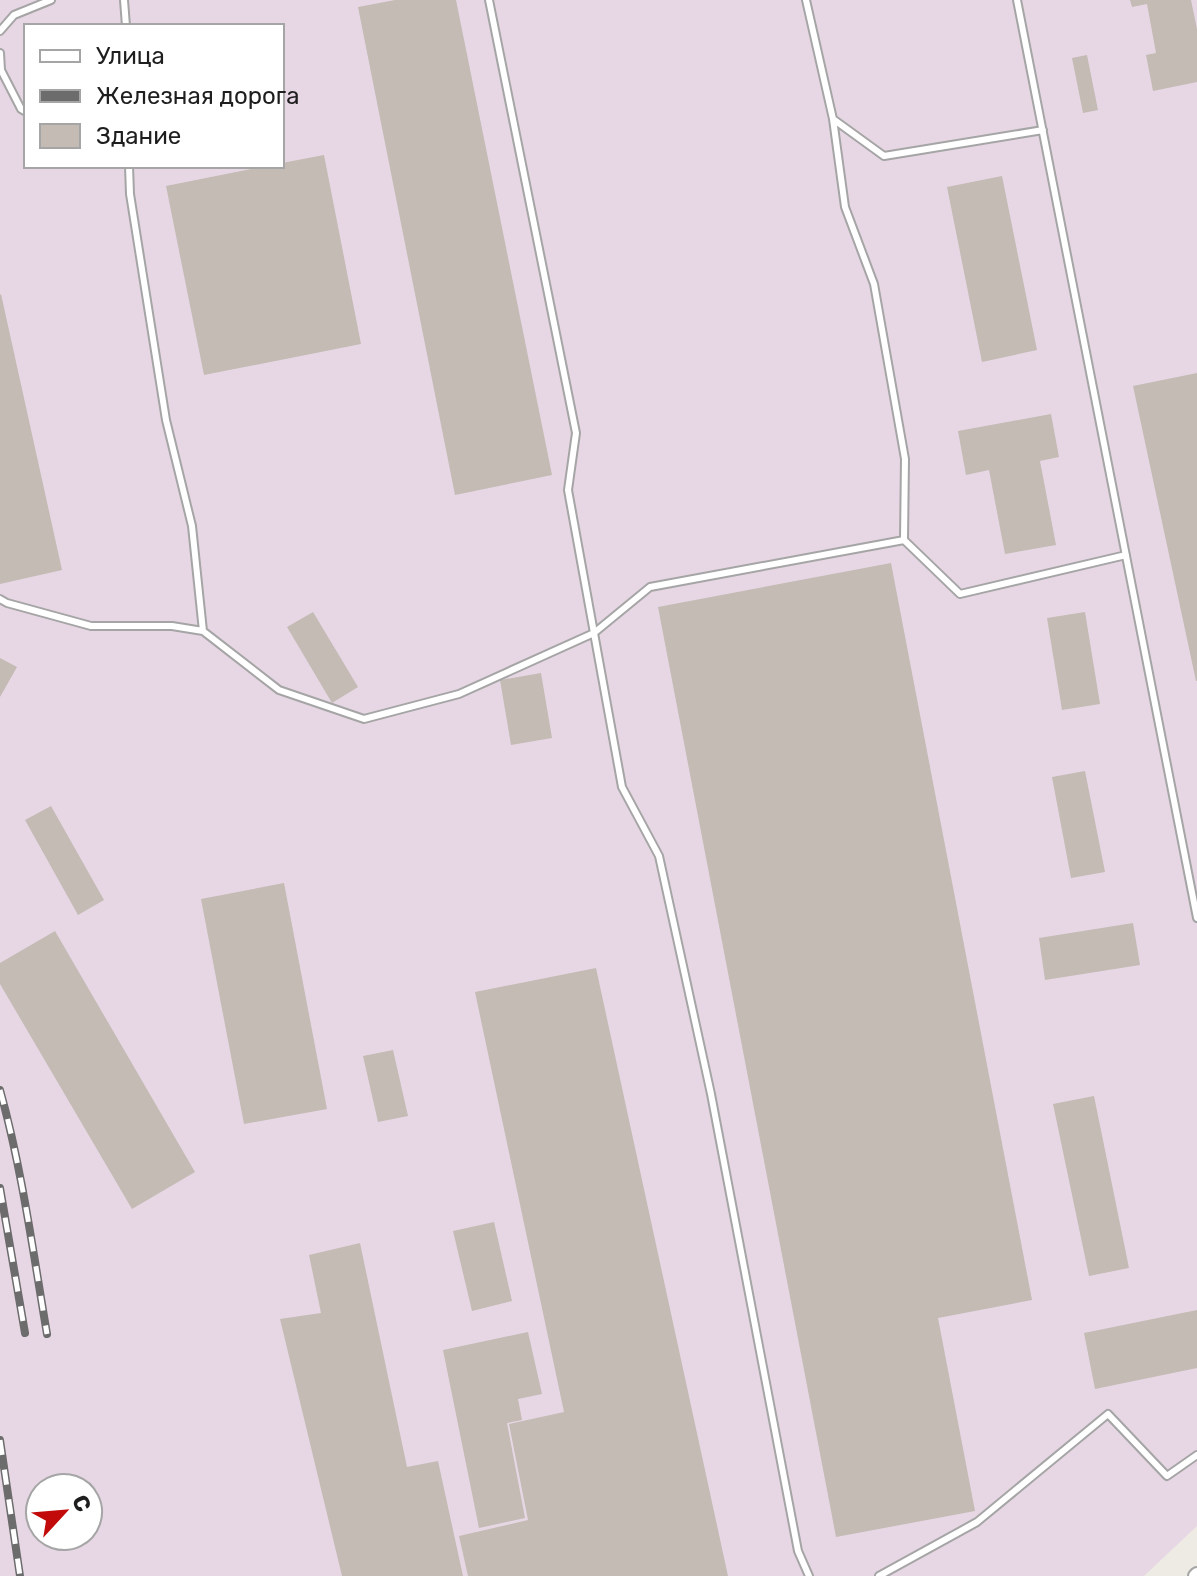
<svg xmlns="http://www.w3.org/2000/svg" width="1197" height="1576" viewBox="0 0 1197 1576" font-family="Rubik,sans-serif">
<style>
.industrial{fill:#e7d7e4;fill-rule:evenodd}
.building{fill:#c3bbb4}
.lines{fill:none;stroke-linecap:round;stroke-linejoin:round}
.service-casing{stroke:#a5a5a5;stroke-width:10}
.minor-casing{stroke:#a5a5a5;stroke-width:16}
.service{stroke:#fff;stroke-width:6}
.minor{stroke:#fff;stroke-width:12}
.rail-casing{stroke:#6c6c6c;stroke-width:8}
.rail{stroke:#fff;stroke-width:5;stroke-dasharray:15;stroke-linecap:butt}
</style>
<rect width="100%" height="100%" fill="#eeebe4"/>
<path class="industrial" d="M 0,0 L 1197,0 L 1197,1526 L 1144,1576 L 0,1576 ZM 26,26 L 282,26 L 282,166 L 26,166 ZM 40,1488 L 88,1488 L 88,1536 L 40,1536 Z"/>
<path class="building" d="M 395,0 L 456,0 L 552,475 L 455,495 L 358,7 Z
M 1130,0 L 1191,0 L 1197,29 L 1197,82 L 1153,91 L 1146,55 L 1156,53 L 1147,4 L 1132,7 Z
M 1087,55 L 1098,110 L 1083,113 L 1072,58 Z
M 324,155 L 361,344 L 204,375 L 166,186 L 266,166 L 282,166 L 282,163 Z
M 1002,176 L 1037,350 L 982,362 L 947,187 Z
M 1,294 L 62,570 L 0,584 L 0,295 Z
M 1197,373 L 1197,681 L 1196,681 L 1133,386 Z
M 1051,414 L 1059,457 L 1040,461 L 1056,545 L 1005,554 L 989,470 L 966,475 L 958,431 Z
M 891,563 L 1032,1300 L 938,1318 L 975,1511 L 836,1537 L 658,607 Z
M 313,612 L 358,687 L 332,703 L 287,627 Z
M 1085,612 L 1100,704 L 1062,710 L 1047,618 Z
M 0,658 L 17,667 L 0,697 Z
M 541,673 L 552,738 L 511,745 L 500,680 Z
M 1085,771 L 1105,872 L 1071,878 L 1052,777 Z
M 51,806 L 104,900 L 78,915 L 25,820 Z
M 284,883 L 327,1109 L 244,1124 L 201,899 Z
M 1133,923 L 1140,965 L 1045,980 L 1039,938 Z
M 55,931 L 195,1172 L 132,1209 L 0,984 L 0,963 Z
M 596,968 L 728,1576 L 468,1576 L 459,1536 L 528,1520 L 509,1424 L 564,1412 L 475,992 Z
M 393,1050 L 408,1116 L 378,1122 L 363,1056 Z
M 1094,1096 L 1129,1268 L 1089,1276 L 1053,1104 Z
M 494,1222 L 512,1301 L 472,1311 L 453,1231 Z
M 360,1243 L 407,1467 L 438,1461 L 463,1576 L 342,1576 L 280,1319 L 321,1313 L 309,1255 Z
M 1197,1310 L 1197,1368 L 1095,1389 L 1084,1333 Z
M 528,1332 L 542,1394 L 518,1399 L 522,1420 L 507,1423 L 525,1518 L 479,1528 L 443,1350 Z"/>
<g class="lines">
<g class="service-casing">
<path id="service" d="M 124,0 L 126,26
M 489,0 L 576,433 L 568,490 L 622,787 L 659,856 L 711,1094 L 798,1551 L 809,1576
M 806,0 L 833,119 L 884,156 L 1043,130
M 1017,0 L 1197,918
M 0,31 L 14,15 L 51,0
M 0,53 L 1,70 L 21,109 L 26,112
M 833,119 L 845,207 L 874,284 L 905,459 L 904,540
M 129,166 L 130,194 L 166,420 L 192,526 L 203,631
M 0,599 L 7,603 L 91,626 L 172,626 L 203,631 L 279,690 L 364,719 L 459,694 L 594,633 L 650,587 L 904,540 L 960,594 L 1126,555
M 879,1576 L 977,1522 L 1108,1414 L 1167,1476 L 1197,1455"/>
</g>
<g class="minor-casing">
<path id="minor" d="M 1195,1576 L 1197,1574"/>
</g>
<use href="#service" class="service"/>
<use href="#minor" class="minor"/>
<g class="rail-casing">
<path id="rail" d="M 0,1090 C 22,1169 33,1252 47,1334
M 0,1188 L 25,1333
M 0,1440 L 20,1576"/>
</g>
<use href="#rail" class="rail"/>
</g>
<rect x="24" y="24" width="260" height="144" fill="#ffffff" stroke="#a5a5a5" stroke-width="2"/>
<rect x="40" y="50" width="40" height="12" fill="#ffffff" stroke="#a5a5a5" stroke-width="2"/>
<text x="96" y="64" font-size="24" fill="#1e1e1e">Улица</text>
<rect x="40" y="90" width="40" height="12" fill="#6c6c6c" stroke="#a5a5a5" stroke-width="2"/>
<text x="96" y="104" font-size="24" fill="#1e1e1e">Железная дорога</text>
<rect x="40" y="124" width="40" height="24" fill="#c3bbb4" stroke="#a5a5a5" stroke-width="2"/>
<text x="96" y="144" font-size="24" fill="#1e1e1e">Здание</text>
<g transform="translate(64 1512) rotate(64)"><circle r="38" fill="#ffffff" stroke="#a5a5a5" stroke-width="2"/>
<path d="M0-6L14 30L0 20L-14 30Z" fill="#c20a0a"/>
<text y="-12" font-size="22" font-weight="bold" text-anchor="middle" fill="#1e1e1e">С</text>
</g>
</svg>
